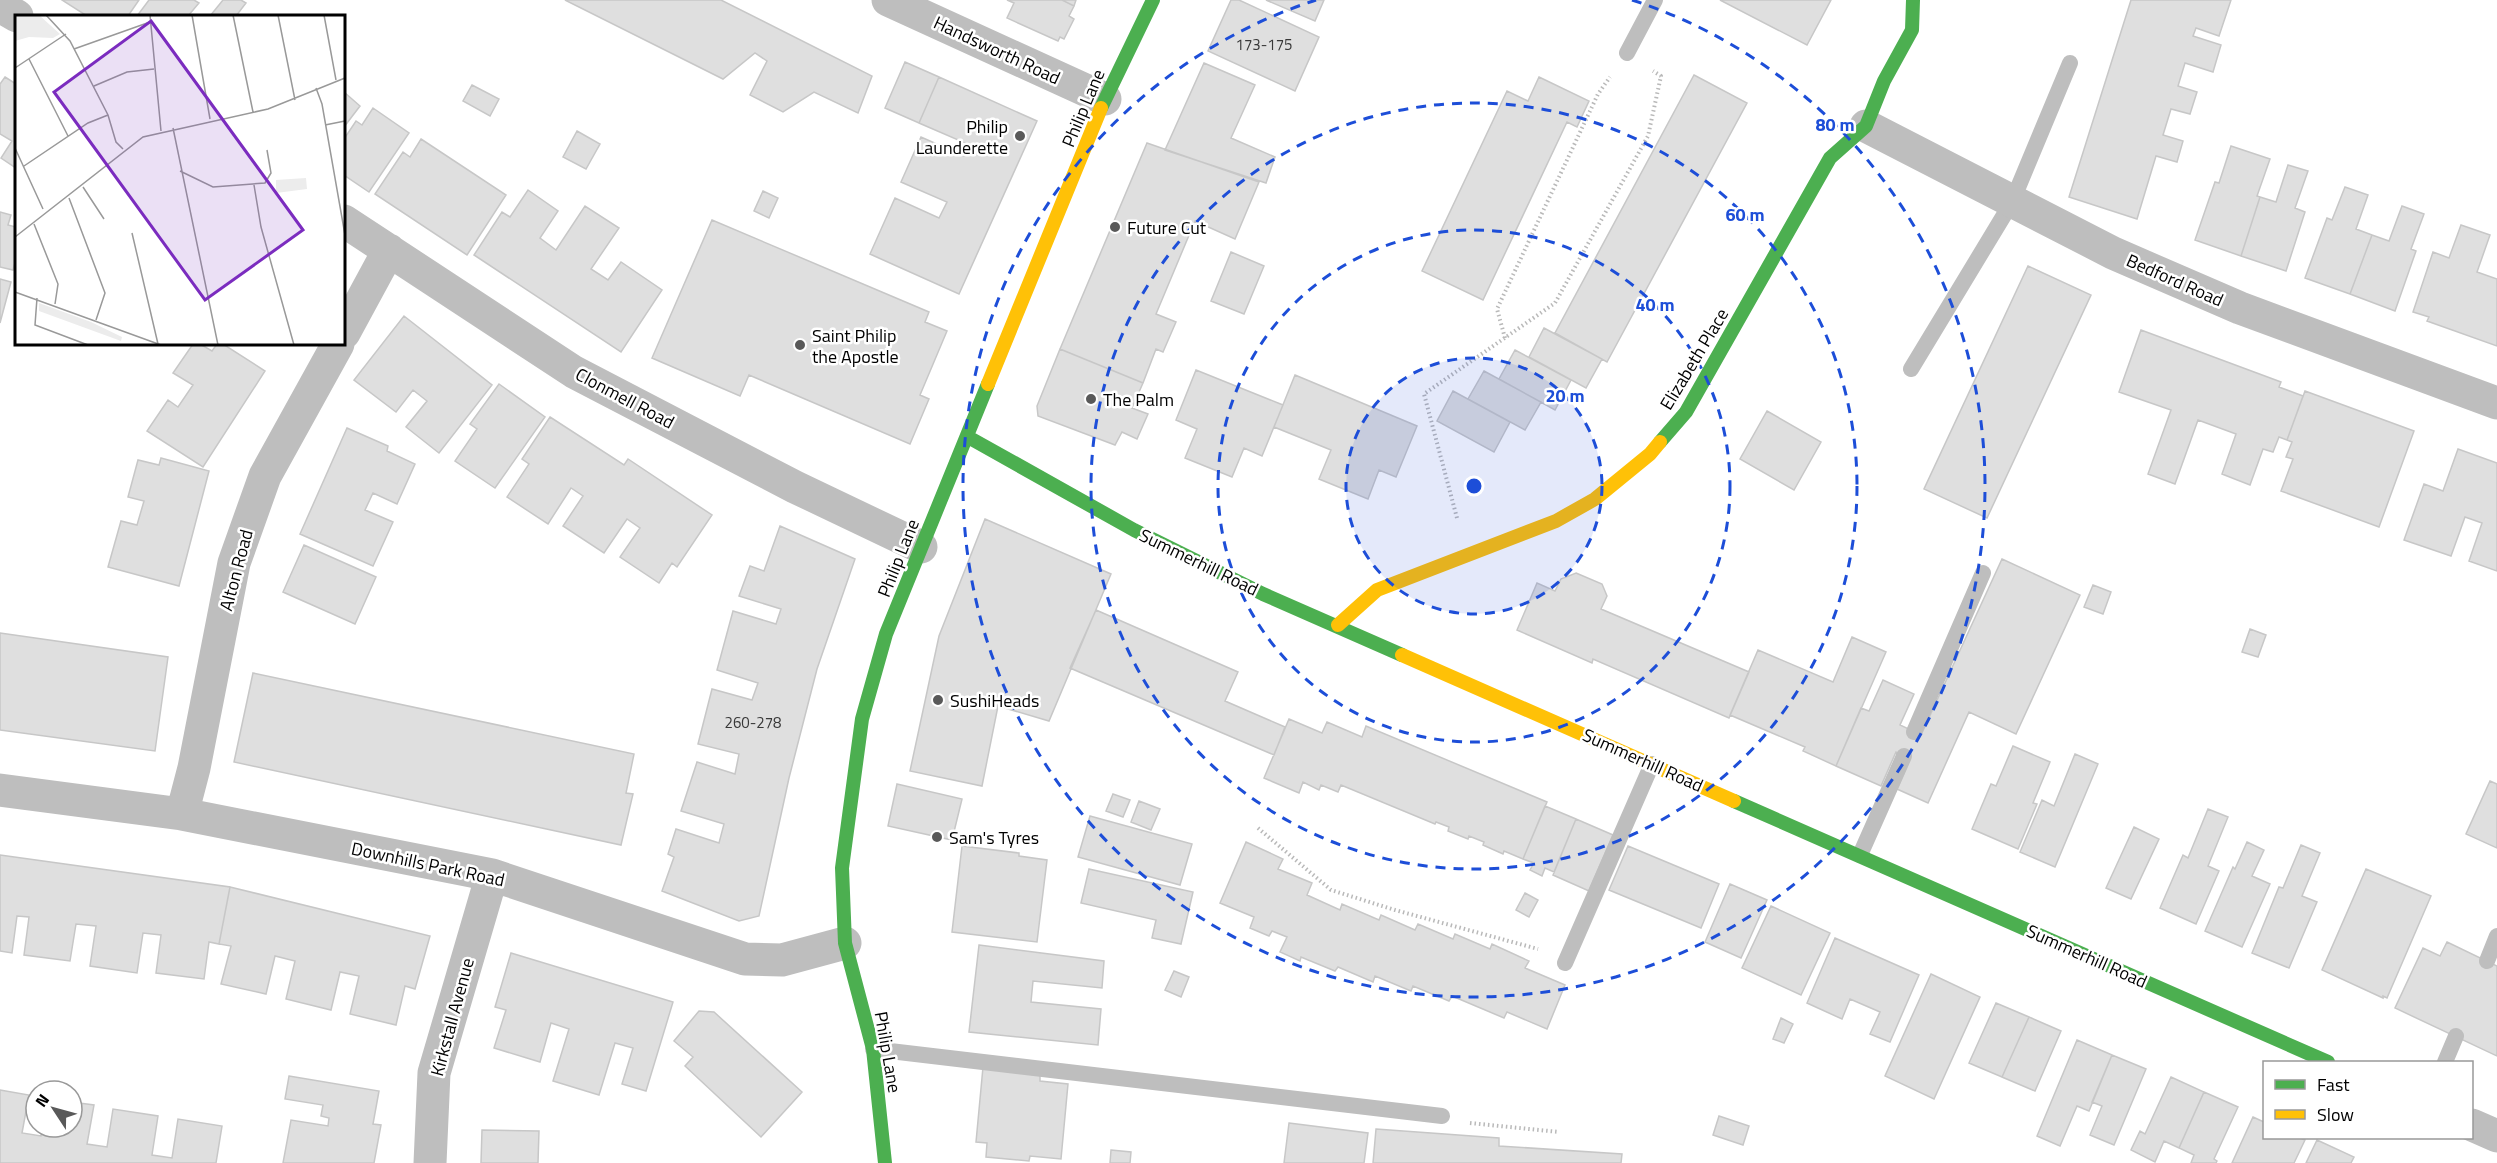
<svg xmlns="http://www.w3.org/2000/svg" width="2497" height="1163" viewBox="0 0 2497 1163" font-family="'Titillium Web',sans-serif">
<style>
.building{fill:#dfdfdf;stroke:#c7c7c7;stroke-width:1.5}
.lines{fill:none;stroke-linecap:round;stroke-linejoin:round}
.path{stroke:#b9b9b9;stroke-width:4;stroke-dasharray:1.5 3;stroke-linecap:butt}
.lane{stroke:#bebebe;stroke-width:16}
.street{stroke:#bebebe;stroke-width:33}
.fast{stroke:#4caf50;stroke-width:14}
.slow{stroke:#ffc107;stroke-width:14}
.ring{fill:none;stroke:#1d4ed8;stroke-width:3;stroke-dasharray:10 8}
.poi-dot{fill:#595959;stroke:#fff;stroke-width:2}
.labels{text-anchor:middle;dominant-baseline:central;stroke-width:5;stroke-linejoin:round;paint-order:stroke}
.number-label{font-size:15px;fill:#383838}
.street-label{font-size:18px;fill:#000;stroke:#fff}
.poi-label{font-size:18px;fill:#000;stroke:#fff;text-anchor:start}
.inset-road{fill:none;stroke:#999;stroke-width:1.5}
.view{fill:#7b2cbf;fill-opacity:0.15;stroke:#7b2cbf;stroke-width:3}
.inset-edge{fill:none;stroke:#000;stroke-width:3}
.centre{fill:#1d4ed8;stroke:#fff;stroke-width:3}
.ring-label{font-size:18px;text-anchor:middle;font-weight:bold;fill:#1d4ed8;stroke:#fff;stroke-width:5;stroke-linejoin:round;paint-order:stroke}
</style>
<rect width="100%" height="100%" fill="#fff"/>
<path class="building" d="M 62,0 L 139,0 L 128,16 L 87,16 Z
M 149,0 L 194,0 L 199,3 L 188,16 L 137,16 Z
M 223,0 L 241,0 L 246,3 L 236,16 L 210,16 Z
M 565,0 L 721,0 L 872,76 L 858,113 L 814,92 L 783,112 L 750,95 L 767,61 L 755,53 L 723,79 Z
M 1007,0 L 1062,0 L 1074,6 L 1069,16 L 1074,19 L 1064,39 L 1060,37 L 1058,41 L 1007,18 L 1014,3 Z
M 1062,0 L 1076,0 L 1074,6 Z
M 1231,0 L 1239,0 L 1319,37 L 1295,91 L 1208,51 Z
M 1266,0 L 1324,0 L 1315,21 Z
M 1720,0 L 1831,0 L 1807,45 Z
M 2131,0 L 2231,0 L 2219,36 L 2196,28 L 2193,36 L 2221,45 L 2213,72 L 2185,63 L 2178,86 L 2197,92 L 2190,114 L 2171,109 L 2163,135 L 2183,141 L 2177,162 L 2156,156 L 2137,219 L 2069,197 Z
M 905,62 L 939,77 L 919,123 L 885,108 Z
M 1204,63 L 1255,85 L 1231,138 L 1275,157 L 1266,183 L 1165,150 Z
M 1694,75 L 1747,103 L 1607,362 L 1555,333 Z
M 5,77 L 16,84 L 16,168 L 1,158 L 12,141 L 0,134 L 0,84 Z
M 939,77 L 1037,121 L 959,294 L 870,254 L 895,198 L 939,218 L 947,202 L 901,182 L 921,137 L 964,156 L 970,145 L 919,123 Z
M 1539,77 L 1589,101 L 1577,127 L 1567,122 L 1483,300 L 1422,271 L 1507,91 L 1528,101 Z
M 472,85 L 499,99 L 490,116 L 463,101 Z
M 344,92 L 360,106 L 344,127 Z
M 373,108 L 409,133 L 369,192 L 344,175 L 344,139 L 356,121 L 362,125 Z
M 577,131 L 600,144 L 586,169 L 563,157 Z
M 421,139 L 506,195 L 467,255 L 375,194 L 403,152 L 410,157 Z
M 1147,143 L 1259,182 L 1235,239 L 1195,221 L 1156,314 L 1176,322 L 1163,352 L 1156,349 L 1143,383 L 1060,349 Z
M 2231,146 L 2270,159 L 2257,196 L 2260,197 L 2241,256 L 2195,240 L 2215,182 L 2219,183 Z
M 2288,165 L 2308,171 L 2295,208 L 2305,212 L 2286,271 L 2241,256 L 2260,197 L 2276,202 Z
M 2345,187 L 2368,195 L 2356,229 L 2372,235 L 2350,294 L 2305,278 L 2327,218 L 2332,220 Z
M 528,190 L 558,211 L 540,238 L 556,250 L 585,206 L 619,228 L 591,269 L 608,280 L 621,262 L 662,290 L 621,352 L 474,255 L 502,212 L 510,217 Z
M 763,191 L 778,198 L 769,218 L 754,211 Z
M 2402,206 L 2424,214 L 2411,249 L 2416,251 L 2395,311 L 2350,294 L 2372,235 L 2389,241 Z
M 0,212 L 11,215 L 8,225 L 16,227 L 16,259 L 13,270 L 0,267 Z
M 712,220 L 929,312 L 925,322 L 947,331 L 920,395 L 929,399 L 910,444 L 749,375 L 740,396 L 652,358 Z
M 2461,225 L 2490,235 L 2477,272 L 2497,279 L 2497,346 L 2427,321 L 2429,317 L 2413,312 L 2433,252 L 2449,258 Z
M 1231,252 L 1264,266 L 1244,314 L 1211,301 Z
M 2028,266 L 2091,295 L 1987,518 L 1924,489 Z
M 0,279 L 11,282 L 0,323 Z
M 404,316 L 492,385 L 439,453 L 406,427 L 427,401 L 413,390 L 396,412 L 354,380 Z
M 1544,328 L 1602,359 L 1586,388 L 1529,357 Z
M 2141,330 L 2281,382 L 2279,387 L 2303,396 L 2287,440 L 2279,437 L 2273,452 L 2263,449 L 2250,485 L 2222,474 L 2236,434 L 2198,420 L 2175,484 L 2148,474 L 2171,410 L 2119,392 Z
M 193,344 L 200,344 L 212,351 L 217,344 L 223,344 L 265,371 L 203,467 L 147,431 L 168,400 L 178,407 L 193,385 L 173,373 Z
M 1060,349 L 1143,383 L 1132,408 L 1148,414 L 1137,439 L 1122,432 L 1115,445 L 1038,416 L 1037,406 Z
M 1515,350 L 1571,380 L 1555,410 L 1499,379 Z
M 1196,370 L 1283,405 L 1262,456 L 1244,448 L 1232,477 L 1185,458 L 1197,429 L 1176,420 Z
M 1484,371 L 1541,402 L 1525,430 L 1468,399 Z
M 1295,375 L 1417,426 L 1396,477 L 1379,470 L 1368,499 L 1319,479 L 1331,450 L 1274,427 Z
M 499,384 L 545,417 L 495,488 L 455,461 L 477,429 L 470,424 Z
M 1453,391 L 1510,422 L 1494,452 L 1437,421 Z
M 2305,391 L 2414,431 L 2379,527 L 2281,491 L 2293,459 L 2286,457 L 2292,442 L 2287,440 Z
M 1767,411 L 1821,442 L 1794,490 L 1740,459 Z
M 550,417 L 624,465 L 628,459 L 712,515 L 677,567 L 672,563 L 659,583 L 620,557 L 640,528 L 627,519 L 604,553 L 563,526 L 583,496 L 571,488 L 548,524 L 507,497 L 529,464 L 522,459 Z
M 347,428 L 388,446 L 387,451 L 415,464 L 397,504 L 373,493 L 365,510 L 393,522 L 373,566 L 300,534 Z
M 2458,449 L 2497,463 L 2497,571 L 2469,561 L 2482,523 L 2465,517 L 2451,556 L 2404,540 L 2424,484 L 2443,491 Z
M 161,458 L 209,471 L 179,586 L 108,567 L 121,521 L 137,525 L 144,501 L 128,497 L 138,460 L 159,465 Z
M 985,519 L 1111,574 L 1049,721 L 998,706 L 982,786 L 910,771 L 939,636 Z
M 780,526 L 855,559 L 817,669 L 789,778 L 759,916 L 739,921 L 662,891 L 674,857 L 668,854 L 676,829 L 719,843 L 724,824 L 681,811 L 697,762 L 735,774 L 739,754 L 698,744 L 712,689 L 752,700 L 758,683 L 717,670 L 733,611 L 776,624 L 781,609 L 739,596 L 750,566 L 764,571 Z
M 304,545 L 376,577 L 355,624 L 283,592 Z
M 2002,559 L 2080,595 L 2016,734 L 1969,712 L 1928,803 L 1897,789 L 1910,759 L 1896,752 L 1881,786 L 1836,766 L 1861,708 L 1869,711 L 1883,680 L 1914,694 L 1900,725 L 1921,735 Z
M 1576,573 L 1602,584 L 1607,596 L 1601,609 L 1749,672 L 1729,718 L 1593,659 L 1592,663 L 1517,630 L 1537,583 L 1555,591 L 1561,579 Z
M 2093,585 L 2111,592 L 2103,614 L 2084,607 Z
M 1096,610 L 1238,672 L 1225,701 L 1285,727 L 1274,755 L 1070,668 Z
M 2250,629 L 2266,635 L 2258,657 L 2242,652 Z
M 0,633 L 168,657 L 155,751 L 0,730 Z
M 1852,637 L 1886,652 L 1836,766 L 1803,751 L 1805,747 L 1730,715 L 1758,650 L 1833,682 Z
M 253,673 L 634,754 L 626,793 L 633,794 L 621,845 L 234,762 Z
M 1289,719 L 1322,733 L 1327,722 L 1362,737 L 1366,726 L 1547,802 L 1523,859 L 1504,851 L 1503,854 L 1483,845 L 1484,842 L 1469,836 L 1468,839 L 1448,831 L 1449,827 L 1436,822 L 1435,824 L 1341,785 L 1338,792 L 1321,785 L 1319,790 L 1303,782 L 1299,793 L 1264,778 Z
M 2013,746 L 2050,762 L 2033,803 L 2037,804 L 2018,849 L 1972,829 L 1991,784 L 1996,786 Z
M 2075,754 L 2098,764 L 2055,867 L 2020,852 L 2042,800 L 2054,806 Z
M 2490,781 L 2497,784 L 2497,848 L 2466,834 Z
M 897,784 L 962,799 L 952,840 L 888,826 Z
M 1113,794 L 1130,800 L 1123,817 L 1106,811 Z
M 1139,801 L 1160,809 L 1151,830 L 1131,822 Z
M 1545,806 L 1576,819 L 1554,872 L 1545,868 L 1542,876 L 1530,870 L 1534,863 L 1523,859 Z
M 2208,809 L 2228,817 L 2208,866 L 2219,871 L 2196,924 L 2160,908 L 2183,855 L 2188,858 Z
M 1090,816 L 1192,844 L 1180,885 L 1078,857 Z
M 1576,819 L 1613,835 L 1589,891 L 1553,875 Z
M 2134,827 L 2159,839 L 2131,899 L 2106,888 Z
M 1246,842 L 1283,859 L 1278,869 L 1312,883 L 1307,895 L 1340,910 L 1342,904 L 1379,920 L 1381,915 L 1415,930 L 1418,924 L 1453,939 L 1455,934 L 1490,949 L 1492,944 L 1529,961 L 1525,968 L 1565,985 L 1547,1029 L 1507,1012 L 1504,1018 L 1452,996 L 1449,1001 L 1413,986 L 1411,991 L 1375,976 L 1373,982 L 1338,967 L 1335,971 L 1301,957 L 1300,961 L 1280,952 L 1287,937 L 1272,931 L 1269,936 L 1250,928 L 1254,917 L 1220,903 Z
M 2247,842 L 2264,850 L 2252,876 L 2270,884 L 2242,947 L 2205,931 L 2233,867 L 2235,869 Z
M 2301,845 L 2320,853 L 2302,896 L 2317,902 L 2289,968 L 2252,953 L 2279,887 L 2283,888 Z
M 962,846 L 1019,853 L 1019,856 L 1047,860 L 1037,942 L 952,932 Z
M 1628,846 L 1719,884 L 1701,928 L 1609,890 Z
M 0,855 L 230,887 L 219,944 L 209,942 L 204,979 L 156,973 L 161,935 L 143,933 L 137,973 L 90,966 L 96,926 L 76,924 L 70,961 L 24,955 L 29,917 L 17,916 L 12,953 L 0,951 Z
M 1089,869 L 1193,892 L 1181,944 L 1152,938 L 1156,920 L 1081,903 Z
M 2366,869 L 2431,896 L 2387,998 L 2383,996 L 2383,998 L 2322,970 Z
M 1730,884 L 1767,900 L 1741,958 L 1705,942 Z
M 230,887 L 430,936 L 415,989 L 405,986 L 396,1025 L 350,1014 L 359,976 L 340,972 L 331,1010 L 286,999 L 295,961 L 275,956 L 266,994 L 221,984 L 231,946 L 219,944 Z
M 1525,893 L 1538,900 L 1529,917 L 1516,910 Z
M 1771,906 L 1830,933 L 1801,995 L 1742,968 Z
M 1835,938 L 1919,975 L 1890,1042 L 1870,1034 L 1880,1012 L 1850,999 L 1842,1019 L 1807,1003 Z
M 2447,942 L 2497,966 L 2497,1056 L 2395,1008 L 2423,948 L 2440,956 Z
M 979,945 L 1104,961 L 1102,988 L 1033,981 L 1031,1002 L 1101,1009 L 1098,1045 L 969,1032 Z
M 511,953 L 673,1002 L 646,1091 L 622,1084 L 633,1048 L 615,1043 L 599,1095 L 553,1081 L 569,1029 L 551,1023 L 540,1062 L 494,1048 L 506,1010 L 495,1007 Z
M 1174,971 L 1189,977 L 1181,997 L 1165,990 Z
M 1931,974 L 1980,997 L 1934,1099 L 1885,1076 Z
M 1996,1003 L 2029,1017 L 2002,1077 L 1969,1063 Z
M 699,1011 L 714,1012 L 802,1092 L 761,1137 L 685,1066 L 693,1057 L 674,1041 Z
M 2029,1017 L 2061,1031 L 2035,1091 L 2002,1077 Z
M 1781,1018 L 1793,1024 L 1784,1043 L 1773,1039 Z
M 2077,1040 L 2112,1055 L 2089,1111 L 2077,1106 L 2060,1146 L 2037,1136 Z
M 2112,1055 L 2146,1069 L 2114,1145 L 2090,1135 L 2102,1106 L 2092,1102 Z
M 983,1067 L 1040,1072 L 1040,1081 L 1068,1084 L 1061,1159 L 1030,1156 L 1029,1161 L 986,1157 L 987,1143 L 976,1142 Z
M 289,1076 L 379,1091 L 373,1124 L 381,1125 L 374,1163 L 283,1163 L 291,1120 L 328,1126 L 329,1118 L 321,1116 L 323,1105 L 285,1099 Z
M 2171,1077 L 2204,1092 L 2179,1148 L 2164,1141 L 2155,1162 L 2131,1150 L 2140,1131 L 2145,1134 Z
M 0,1090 L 29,1095 L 22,1133 L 41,1136 L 43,1127 L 72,1127 L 72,1102 L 94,1105 L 87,1144 L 107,1147 L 113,1109 L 158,1116 L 152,1155 L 172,1158 L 178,1119 L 222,1126 L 216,1163 L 0,1163 Z
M 2204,1092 L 2238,1107 L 2214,1159 L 2217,1161 L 2216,1163 L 2191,1163 L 2194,1155 L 2179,1148 Z
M 1719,1116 L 1749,1126 L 1743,1145 L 1713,1135 Z
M 2253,1117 L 2264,1122 L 2264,1138 L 2300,1138 L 2305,1140 L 2294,1163 L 2232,1163 Z
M 1289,1123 L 1368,1133 L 1364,1163 L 1284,1163 Z
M 1376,1129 L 1499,1138 L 1499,1146 L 1622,1154 L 1621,1163 L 1373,1163 Z
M 482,1130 L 539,1131 L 538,1163 L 481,1163 Z
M 2317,1140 L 2354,1157 L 2351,1163 L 2306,1163 Z
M 1111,1150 L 1131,1152 L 1130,1163 L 1110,1163 Z"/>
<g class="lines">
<path class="path" d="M 1505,338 L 1497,309 L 1598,94 L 1610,77
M 1457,518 L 1424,394 L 1555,303 L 1648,136 L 1661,76 L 1653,71
M 1258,828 L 1331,890 L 1395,910 L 1538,949
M 1470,1123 L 1559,1132"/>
<path class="lane" d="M 1627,53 L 1655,0
M 1911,369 L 2012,202 L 2070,63
M 1914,732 L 1983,573
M 1860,855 L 1904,756
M 2487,961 L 2497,936
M 1565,963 L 1652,764
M 873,1049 L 1442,1116
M 2445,1062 L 2456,1036"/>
<path class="street" d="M 888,0 L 1105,99
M 0,6 L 17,16
M 1866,126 L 2113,253 L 2240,308 L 2497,403
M 344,221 L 574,372 L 795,487 L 921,547
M 344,333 L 389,250
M 0,790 L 182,814 L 492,875 L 745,959 L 782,960 L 845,943
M 182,814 L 194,768 L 234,563 L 265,476 L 338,344
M 2472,1125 L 2497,1136
M 430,1163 L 434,1073 L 492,875"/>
<path class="fast" d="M 1101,108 L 1153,0
M 968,437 L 1134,530 L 1263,594 L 1402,655
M 1660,442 L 1686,412 L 1830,158 L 1866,126 L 1884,81 L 1912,30 L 1913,0
M 1734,801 L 2328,1062
M 885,1163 L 873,1049 L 845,943 L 842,868 L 862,719 L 886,634 L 988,384"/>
<path class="slow" d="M 988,384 L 1101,108
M 1338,625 L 1377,590 L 1556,521 L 1595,499 L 1650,454 L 1660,442
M 1402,655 L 1734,801"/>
</g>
<circle cx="1474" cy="486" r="128" fill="#1d4ed8" fill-opacity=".12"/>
<g class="ring">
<circle cx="1474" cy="486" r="128"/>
<circle cx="1474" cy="486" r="256"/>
<circle cx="1474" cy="486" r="383"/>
<path d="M1632 0A511 511 0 1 1 1316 0"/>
</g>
<g class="poi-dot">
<circle cx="1020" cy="136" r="6"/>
<circle cx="1115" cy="227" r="6"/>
<circle cx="800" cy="345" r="6"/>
<circle cx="1091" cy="399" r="6"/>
<circle cx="938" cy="700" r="6"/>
<circle cx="937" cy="837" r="6"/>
</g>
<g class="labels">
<g class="number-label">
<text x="1264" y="44">173-175</text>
<text x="753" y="722">260-278</text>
</g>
<g class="street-label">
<text transform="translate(997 50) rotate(25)">Handsworth Road</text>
<text transform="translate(1083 108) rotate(-67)">Philip Lane</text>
<text transform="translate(2175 280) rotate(24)">Bedford Road</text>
<text transform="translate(1694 359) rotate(-59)">Elizabeth Place</text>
<text transform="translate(625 398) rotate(28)">Clonmell Road</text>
<text transform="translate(898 558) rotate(-68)">Philip Lane</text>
<text transform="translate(1199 562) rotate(26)">Summerhill Road</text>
<text transform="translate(236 570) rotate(-75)">Alton Road</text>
<text transform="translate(1643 760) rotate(24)">Summerhill Road</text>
<text transform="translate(428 864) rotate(12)">Downhills Park Road</text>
<text transform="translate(2087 956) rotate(24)">Summerhill Road</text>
<text transform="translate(452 1017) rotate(-75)">Kirkstall Avenue</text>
<text transform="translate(888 1052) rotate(80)">Philip Lane</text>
</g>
<g class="poi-label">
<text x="1008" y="126" text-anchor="end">Philip<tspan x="1008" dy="21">Launderette</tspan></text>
<text x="1127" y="227">Future Cut</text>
<text x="812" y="335">Saint Philip<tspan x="812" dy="21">the Apostle</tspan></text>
<text x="1103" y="399">The Palm</text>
<text x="950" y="700">SushiHeads</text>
<text x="949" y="837">Sam's Tyres</text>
</g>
</g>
<g transform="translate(15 15)">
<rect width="330" height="330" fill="#fff"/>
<path d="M 0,0 L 24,0 L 45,19 L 38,23 L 14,22 L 0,26 ZM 291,163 L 292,174 L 261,178 L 261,165 ZM 24,288 L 76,307 L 107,322 L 106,326 L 24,296 Z" fill="#ececec"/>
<path class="inset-road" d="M 31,0 L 55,26 L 93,100 L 101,127 L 108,134M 135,0 L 146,116M 177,0 L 195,104M 218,0 L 238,97M 263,0 L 280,85M 309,0 L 321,65M 59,34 L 135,7M 14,44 L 53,121M 0,53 L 51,19M 79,71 L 112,57 L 139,54M 301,73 L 307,89 L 330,220M 310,110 L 330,106M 158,113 L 203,330M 0,133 L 28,194M 9,151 L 73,108 L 93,100M 165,156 L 198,172 L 250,168 L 256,158 L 252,135M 239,170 L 246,212 L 279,330M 68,172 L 89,204M 54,183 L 90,278 L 81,305M 19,209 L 43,269 L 40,289M 117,218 L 143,329M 0,222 L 128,122 L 253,94 L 330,63M 0,277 L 146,330M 22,283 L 20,310 L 73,330"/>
<path class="view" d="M 136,6 L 288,215 L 190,285 L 39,77 Z"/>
<rect width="330" height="330" class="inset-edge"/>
</g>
<circle cx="1474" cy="486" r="9" class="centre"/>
<g class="ring-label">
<text x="1835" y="131">80 m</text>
<text x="1745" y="221">60 m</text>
<text x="1655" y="311">40 m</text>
<text x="1565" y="402">20 m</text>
</g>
<rect x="2263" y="1061" width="210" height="78" fill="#ffffff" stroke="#999999" stroke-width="1.5"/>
<rect x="2275" y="1080" width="30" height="9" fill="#4caf50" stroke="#999999" stroke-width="1.5"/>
<text x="2317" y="1091" font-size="18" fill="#000000">Fast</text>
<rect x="2275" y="1110" width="30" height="9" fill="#ffc107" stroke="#999999" stroke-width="1.5"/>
<text x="2317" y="1121" font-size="18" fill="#000000">Slow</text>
<g transform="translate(54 1109) rotate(306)"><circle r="28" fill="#ffffff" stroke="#999999" stroke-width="1.5"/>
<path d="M0-4.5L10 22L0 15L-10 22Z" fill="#595959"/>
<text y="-9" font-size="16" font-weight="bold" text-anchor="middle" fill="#000000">N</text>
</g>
</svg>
